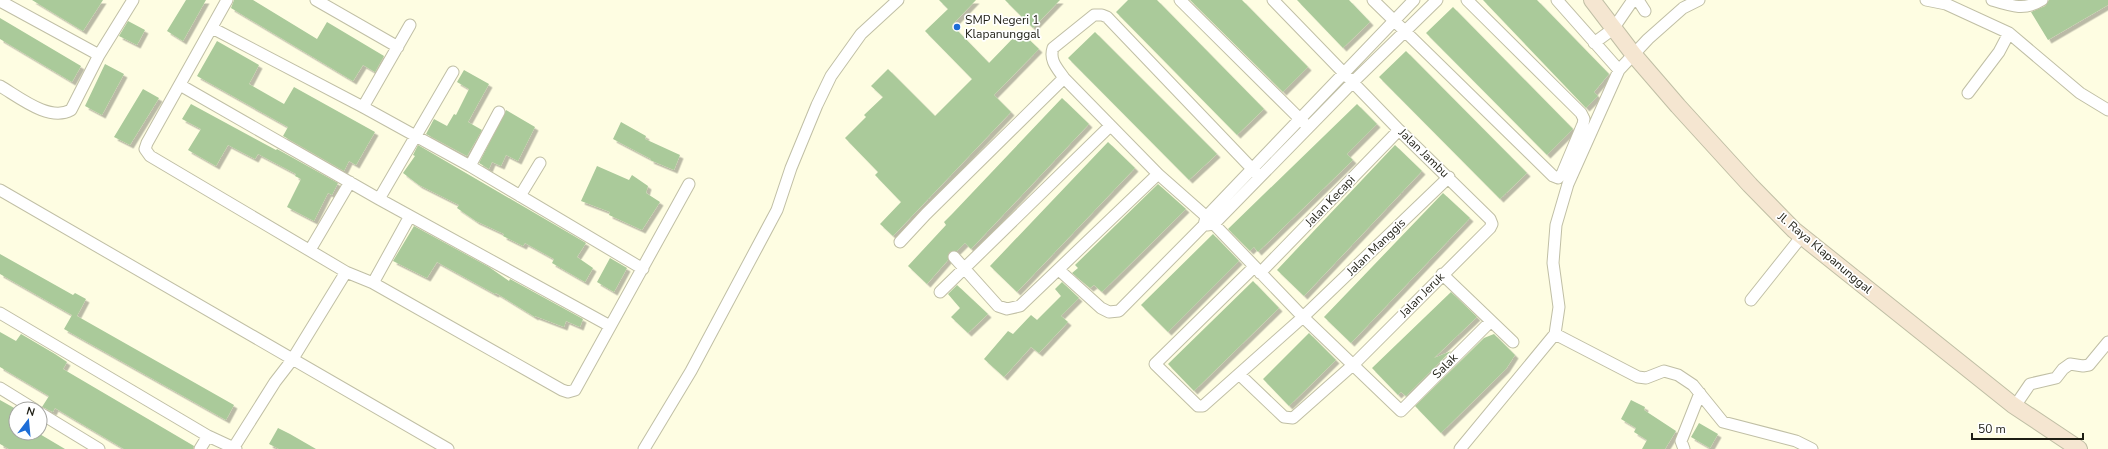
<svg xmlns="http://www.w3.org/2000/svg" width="2108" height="449" viewBox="0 0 2108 449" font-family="'Nunito Sans',sans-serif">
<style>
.building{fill:#aaca9a;filter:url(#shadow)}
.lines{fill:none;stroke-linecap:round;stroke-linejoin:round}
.street-casing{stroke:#c0bfa5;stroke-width:13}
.secondary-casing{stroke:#c0bfa5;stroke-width:18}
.street{stroke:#fff;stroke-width:11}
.secondary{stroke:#f5e6d1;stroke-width:16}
.poi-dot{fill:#1d6dd7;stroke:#fff;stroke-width:1.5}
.labels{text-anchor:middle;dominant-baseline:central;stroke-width:3.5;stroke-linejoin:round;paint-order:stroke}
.poi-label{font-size:12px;fill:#1e1e14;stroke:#fff;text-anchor:start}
.street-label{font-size:12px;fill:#1e1e14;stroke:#fff}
</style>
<defs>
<filter id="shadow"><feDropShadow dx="3.5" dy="3.5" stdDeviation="0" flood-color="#0004"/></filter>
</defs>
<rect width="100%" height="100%" fill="#fefde2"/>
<path class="building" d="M 32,0 L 103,0 L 83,31 Z
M 186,0 L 206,0 L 183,41 L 167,31 Z
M 234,0 L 253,0 L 317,39 L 327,22 L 384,56 L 375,72 L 363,65 L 353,81 L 231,8 Z
M 939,0 L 976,0 L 952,25 L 989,63 L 1020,31 L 1039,49 L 994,95 L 1011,112 L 893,236 L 880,224 L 901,202 L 875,175 L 878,172 L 845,138 L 866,117 L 864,115 L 883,97 L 871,86 L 888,69 L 935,116 L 972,79 L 925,31 L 948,9 Z
M 1005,0 L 1060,0 L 1033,28 Z
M 1128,0 L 1157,0 L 1264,109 L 1237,135 L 1116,12 Z
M 1190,0 L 1242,0 L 1308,67 L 1283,92 Z
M 1297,0 L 1349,0 L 1370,22 L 1343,48 Z
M 1483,0 L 1537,0 L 1609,74 L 1594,92 L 1598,96 L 1586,108 Z
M 2049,0 L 2108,0 L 2108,5 L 2048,40 L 2031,12 L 2045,6 Z
M 1453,7 L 1573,129 L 1547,155 L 1426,33 Z
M 0,18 L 81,66 L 72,82 L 0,39 Z
M 128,21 L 145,30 L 137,45 L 119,36 Z
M 1095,32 L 1217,154 L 1189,180 L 1068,58 Z
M 217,41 L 259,65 L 249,84 L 284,104 L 294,87 L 375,132 L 356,165 L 349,161 L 344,171 L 283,136 L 288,127 L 197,76 Z
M 1406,51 L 1527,173 L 1500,199 L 1379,77 Z
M 105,64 L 124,74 L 102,115 L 85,106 Z
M 464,70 L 489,84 L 468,122 L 482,130 L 467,156 L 426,134 L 434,119 L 447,126 L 454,114 L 456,115 L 469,89 L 457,82 Z
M 143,89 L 159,98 L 130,145 L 114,137 Z
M 1062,98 L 1089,124 L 971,249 L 965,243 L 957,251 L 949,252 L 948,260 L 927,284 L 908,266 L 946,225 L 944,222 L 953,213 Z
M 191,104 L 276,150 L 277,149 L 338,183 L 332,195 L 328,193 L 314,221 L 287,207 L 301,179 L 295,176 L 296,174 L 258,154 L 255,159 L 228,145 L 216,166 L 188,150 L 201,129 L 182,119 Z
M 1357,104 L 1377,124 L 1347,154 L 1353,160 L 1258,252 L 1254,247 L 1250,251 L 1228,229 Z
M 506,110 L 535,127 L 518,161 L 506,155 L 501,166 L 492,162 L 489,169 L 479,163 Z
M 621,122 L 646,136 L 645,139 L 680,155 L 674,170 L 650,160 L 651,159 L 613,139 Z
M 1108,142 L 1135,168 L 1017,292 L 990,266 Z
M 418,145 L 586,243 L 577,257 L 593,268 L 585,282 L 552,263 L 554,259 L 525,243 L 523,246 L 503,236 L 504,234 L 476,221 L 457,208 L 459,205 L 419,185 L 403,173 L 415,156 L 413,155 Z
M 1395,145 L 1422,171 L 1304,296 L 1277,270 Z
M 597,166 L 629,180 L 632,175 L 648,186 L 646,193 L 660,202 L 642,230 L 609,215 L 610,212 L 581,201 Z
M 1158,184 L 1186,209 L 1102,292 L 1094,285 L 1090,288 L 1072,273 L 1078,268 L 1075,265 Z
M 1443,193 L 1470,218 L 1351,343 L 1324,317 Z
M 414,226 L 489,267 L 509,281 L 510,279 L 583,319 L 580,327 L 566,321 L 564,327 L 535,316 L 535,317 L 496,293 L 495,294 L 437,262 L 427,278 L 393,261 Z
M 1213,234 L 1239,261 L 1168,332 L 1141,305 Z
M 0,254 L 73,295 L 75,293 L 86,299 L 77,316 L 234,405 L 226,420 L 64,329 L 72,315 L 0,274 Z
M 610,258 L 627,268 L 614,292 L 597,282 Z
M 1253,281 L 1279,308 L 1194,391 L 1168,364 Z
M 1062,282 L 1079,298 L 1061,316 L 1068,322 L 1039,353 L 1031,347 L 1004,377 L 984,359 L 1008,331 L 1013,334 L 1031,315 L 1037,320 L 1061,296 L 1055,289 Z
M 957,285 L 988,314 L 968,333 L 951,317 L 960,308 L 948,294 Z
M 1451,292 L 1477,317 L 1434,358 L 1451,351 L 1406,396 L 1401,392 L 1398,395 L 1372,368 Z
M 0,332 L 16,341 L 21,334 L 55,354 L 67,362 L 63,369 L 194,446 L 193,449 L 124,449 L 55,408 L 53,412 L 42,407 L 49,396 L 0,367 Z
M 1309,333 L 1336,360 L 1289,406 L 1263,379 Z
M 1494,334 L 1515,355 L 1506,369 L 1441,433 L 1415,406 L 1484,338 Z
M 0,400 L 16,409 L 16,433 L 38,433 L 65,449 L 9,449 L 0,444 Z
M 1631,400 L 1645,407 L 1644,410 L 1676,431 L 1665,449 L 1642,449 L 1647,440 L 1634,432 L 1636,428 L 1621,419 Z
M 1699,423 L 1718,434 L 1710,448 L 1691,437 Z
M 278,428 L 290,434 L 316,449 L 279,449 L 269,444 Z"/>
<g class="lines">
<g class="street-casing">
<path id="street" d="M 227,0 L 147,143 L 145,149 L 150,156 L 346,272 L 373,283 L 562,390 L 568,392 L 575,390 L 689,184
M 316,0 L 398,47
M 1180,0 L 1304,123
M 1373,0 L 1553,176 L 1558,178 L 1562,174 L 1583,124 L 1584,119 L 1581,113 L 1467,0
M 1557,0 L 1619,70
M 1638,0 L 1645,11
M 1699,0 L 1683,8 L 1648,39 L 1619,70 L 1568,184 L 1556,225 L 1553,263 L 1559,307 L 1555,334 L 1638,377 L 1646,378 L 1664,371 L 1678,375 L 1693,385 L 1723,422 L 1796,441 L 1812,449
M 1926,0 L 1946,4 L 2009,33 L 2080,93 L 2108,110
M 1992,0 C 2011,6 2025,11 2042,0
M 0,1 L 99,55
M 212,28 L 363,107 L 470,166 L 643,269
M 1594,43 L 1613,29 L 1633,0
M 180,85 L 379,199 L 610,326
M 0,86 C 19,97 49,122 71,110 L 99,55 L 133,0
M 1968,93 L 1999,52 L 2009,33
M 363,107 L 410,25
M 470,166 L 499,112
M 1259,176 L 1107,17 L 1102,15 L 1094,15 L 1053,48 C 1049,60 1057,68 1064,78 L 1158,174 L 1209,219 L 1303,317 L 1401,411 L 1490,322
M 0,190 L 448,449
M 520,196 L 540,163
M 379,199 L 453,72
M 1207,225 L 1214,224 L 1354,81 L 1437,0
M 900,242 L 926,214 L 1064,78
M 310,250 L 350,182
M 954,257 L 998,306 L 1007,309 L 1020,306 L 1158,174
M 1254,267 L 1155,364 L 1198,406 L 1203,406 L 1303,317 L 1449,177
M 1059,270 L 1101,308 L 1109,312 L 1119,311 L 1204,225 L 1206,217 L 1414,0
M 1260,273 L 1399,130
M 1442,274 L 1513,342
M 373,283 L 410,216
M 940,292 L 1110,126
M 1751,300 L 1802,236
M 0,313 L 208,436 L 236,449
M 1240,375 L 1284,417 L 1293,418 L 1354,364 L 1490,228 L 1492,224 L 1490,219 L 1399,130 L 1273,0
M 0,388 L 34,409
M 2015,406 L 2030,384 L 2056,378 L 2063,369 L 2070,364 L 2083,366 L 2089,365 L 2108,342
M 40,413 L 99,449
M 234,447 L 275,382 L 292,360 L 346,272
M 200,449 L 208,436
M 644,449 L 691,371 L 777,210 L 791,168 L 817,105 L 831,76 L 861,34 L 898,0
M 1460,449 L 1555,334
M 1684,449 L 1681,441 L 1700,393"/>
</g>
<g class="secondary-casing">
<path id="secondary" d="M 1592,0 L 1634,55 L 1678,106 L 1750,185 L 1794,230 L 2013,405 L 2079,449"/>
</g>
<use href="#street" class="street"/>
<use href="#secondary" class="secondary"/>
</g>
<circle class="poi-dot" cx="957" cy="27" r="4"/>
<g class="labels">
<g class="poi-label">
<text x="965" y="20">SMP Negeri 1<tspan x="965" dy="14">Klapanunggal</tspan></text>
</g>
<g class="street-label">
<text transform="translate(1424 153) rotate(44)">Jalan Jambu</text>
<text transform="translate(1330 201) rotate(-46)">Jalan Kecapi</text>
<text transform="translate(1376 247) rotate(-44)">Jalan Manggis</text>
<text transform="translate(1825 253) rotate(40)">Jl. Raya Klapanunggal</text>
<text transform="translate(1422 295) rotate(-45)">Jalan Jeruk</text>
<text transform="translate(1445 366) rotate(-45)">Salak</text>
</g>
</g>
<g transform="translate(28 421) rotate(16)"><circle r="19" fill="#ffffff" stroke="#a5a5a1"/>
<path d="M0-3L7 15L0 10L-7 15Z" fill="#1d6dd7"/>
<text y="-6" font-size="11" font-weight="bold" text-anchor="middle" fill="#1e1e14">N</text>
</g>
<path d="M1972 433v6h111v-6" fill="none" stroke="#1e1e14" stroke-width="2"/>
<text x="1978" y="433" font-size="12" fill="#1e1e14" stroke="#ffffff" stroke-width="3" paint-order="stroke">50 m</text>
</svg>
